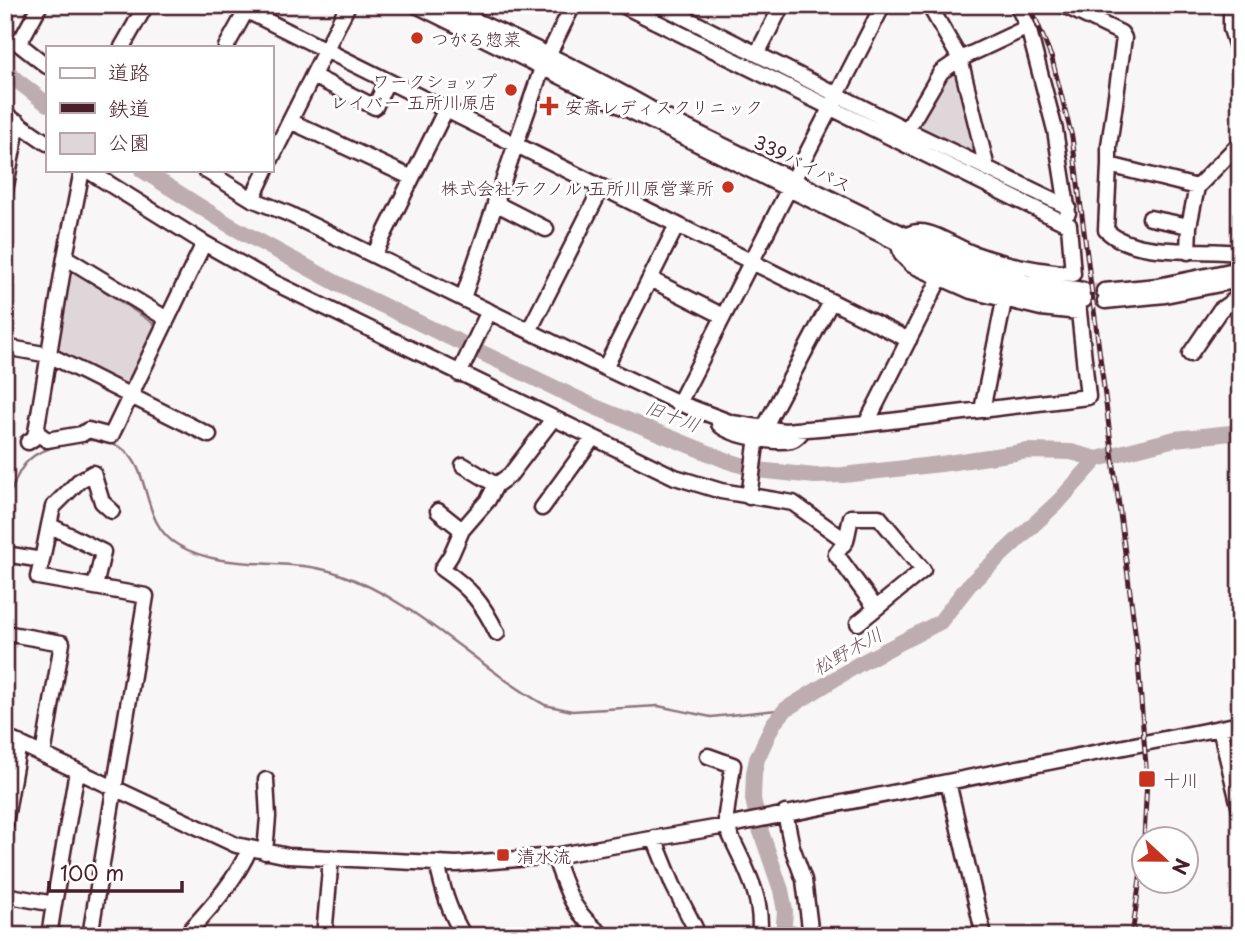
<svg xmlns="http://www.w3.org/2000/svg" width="1245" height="941" viewBox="0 0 1245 941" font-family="'Playpen Sans','Klee One',sans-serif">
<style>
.green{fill:#ded6d9;stroke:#947a82;stroke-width:2}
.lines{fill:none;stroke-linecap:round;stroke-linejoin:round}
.stream{stroke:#8f747b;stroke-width:2.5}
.river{stroke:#bdadb0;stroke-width:16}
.minor-tunnel{stroke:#d5cbce;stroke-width:14;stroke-dasharray:14 7;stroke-linecap:butt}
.minor-casing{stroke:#4a1f2b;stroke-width:19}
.minor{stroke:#fff;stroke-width:14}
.rail-casing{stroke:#4a1f2b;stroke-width:5}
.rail{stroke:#fff;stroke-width:2.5;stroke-dasharray:8;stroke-linecap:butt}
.poi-dot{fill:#c8321e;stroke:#fff;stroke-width:2.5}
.labels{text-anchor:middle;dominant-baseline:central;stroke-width:6;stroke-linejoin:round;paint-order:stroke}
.poi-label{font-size:18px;fill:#4a1f2b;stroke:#fff;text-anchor:start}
.street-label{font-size:18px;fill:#4a1f2b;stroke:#fff}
.water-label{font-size:19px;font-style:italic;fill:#72515a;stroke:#fff}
</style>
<rect width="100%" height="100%" fill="#f8f6f7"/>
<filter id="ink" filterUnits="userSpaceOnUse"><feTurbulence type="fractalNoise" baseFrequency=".0143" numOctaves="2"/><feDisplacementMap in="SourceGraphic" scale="14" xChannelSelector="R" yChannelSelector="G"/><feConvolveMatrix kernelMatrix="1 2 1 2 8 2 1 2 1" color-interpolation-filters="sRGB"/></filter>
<g filter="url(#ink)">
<path class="green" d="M 956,66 L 981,153 L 975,157 L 917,128 L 916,125 L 932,92 Z
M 71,269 L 157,326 L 130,395 L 56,350 Z"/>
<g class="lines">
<path class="stream" d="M 804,87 L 826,98
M 841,105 L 864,116
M 977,171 L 1021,194
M 84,440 C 164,437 129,517 178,545 C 228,574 286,555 339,574 C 417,601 474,665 545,705 L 572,711 L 658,706 L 711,717 L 786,709
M 5,496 C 13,492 13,485 17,477 C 26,457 39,451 60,445"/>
<path class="river" d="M 5,71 L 47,104
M 142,170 L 231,226 L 340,285 L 595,407 L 728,461 L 757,470 L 815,476 L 843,475 L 941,464 L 1028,451 L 1071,452 L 1097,459 L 1175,439 L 1240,432
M 783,936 L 785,911 L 781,890 L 759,826 L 753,799 L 754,773 L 757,759 L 773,724 L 786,709 L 859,664 L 940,622 L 969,585 L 1060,500 L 1097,459"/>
<path class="minor-tunnel" d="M 1083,290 L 1104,291"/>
<g class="minor-casing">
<path id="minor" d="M 235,5 L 909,340
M 416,5 L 961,274 C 1001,288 1041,297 1084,300
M 440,5 C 516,38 591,74 663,116 L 956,260 L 1025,282 L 1083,290
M 660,5 L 907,130 L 1068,207
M 929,5 L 960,59 L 987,168
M 1017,5 L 1028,27 L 1055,130 L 1068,213
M 1063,5 L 1121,33 L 1124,38 L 1109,146 L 1109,165
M 1231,5 L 1231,29 L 1240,56
M 5,33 L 47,66
M 19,44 L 40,5
M 122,47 L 146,5
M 226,47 L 246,11
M 757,54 L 782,5
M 313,76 L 375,107 L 387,81
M 5,114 L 47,143
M 290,121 L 410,177
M 907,130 L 941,72 L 960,59 L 1028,27
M 1240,143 L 1197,187 L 1109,165 L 1106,230 C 1133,258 1204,248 1240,253
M 271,159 L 348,5
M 87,170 L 204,243 L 273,282 L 675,477 L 721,491 L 793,503 L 846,541 L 851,517 L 879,517 L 923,570 L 858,623
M 205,170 L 252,199 L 289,214 L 605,368 L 679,403 L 732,423 L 784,431 L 866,424 L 1088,397 L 1079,312 L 1041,308 L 971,291 L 912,265 L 902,255 L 898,243 C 904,236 911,231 921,232 C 934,232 958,248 972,253 C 1005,265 1038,271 1073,274 L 1069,225 L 622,5
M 5,191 L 18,122
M 252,199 L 266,170
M 495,203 L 546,229
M 1150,218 L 1189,226
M 1188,252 L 1189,226 L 1197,187
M 374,255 L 445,111
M 65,257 L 167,319
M 650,279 L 723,316
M 1104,291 L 1158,286 L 1240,269
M 463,298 L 542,68 L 573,5
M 1105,301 L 1165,295 L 1240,280
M 529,331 L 602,187
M 5,347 L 49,355 L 209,435
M 1190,354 L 1220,310 L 1240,296
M 605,368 L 677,225
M 459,374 L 489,311
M 679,403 L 883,5
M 982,410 L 1004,301
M 719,424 C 728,435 777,444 791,440 C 797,438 800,435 803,429
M 866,424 L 940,278
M 764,428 L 831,302
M 36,432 L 65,257 L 82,170
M 28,442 L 34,438 L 36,432 L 47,440 L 82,434 L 88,430 L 111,436 L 204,243
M 463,465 L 496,485
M 749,497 L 757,437
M 542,508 L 593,438
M 438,511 L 462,530
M 846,541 L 836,554 L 875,607
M 5,554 L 42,560 L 38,577 L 146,596 L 90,936
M 42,560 L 49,525
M 95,587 L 103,552 L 49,525 L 53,507 L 79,481 L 93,473 L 102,502 L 112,511
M 5,633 L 62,643 L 43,755
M 497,633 C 482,602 470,588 442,569 L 451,555 L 462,530 L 488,500 L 496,485 L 510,475 L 553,419
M 1220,728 L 1240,810
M 5,737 L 236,845 L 288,856 L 457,864 L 554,856 L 726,826 L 1240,724
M 708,756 L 733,765 L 726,815 L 726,826 C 741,860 765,897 759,936
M 948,782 L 984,936
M 785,813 L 792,847 L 804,880 L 811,936
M 5,824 L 19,743
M 654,838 L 673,885 L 695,928
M 265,852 L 268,817 L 266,780
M 554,856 C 568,893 571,911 604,936
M 437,863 C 443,890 449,912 464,936
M 5,895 L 54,904 L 77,771
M 49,936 L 54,904
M 185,936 C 210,908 235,882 250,848
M 324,936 L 331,858
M 545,936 L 547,935"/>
</g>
<use href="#minor" class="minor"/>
<g class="rail-casing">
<path id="rail" d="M 1030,5 L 1052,59 L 1072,137 L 1137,647 L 1147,779 L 1144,839
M 1132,936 L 1144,849"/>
</g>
<use href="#rail" class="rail"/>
</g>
</g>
<g class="poi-dot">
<circle cx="417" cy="38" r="7"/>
<circle cx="511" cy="90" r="7"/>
<path d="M545.5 95.5h7v7h7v7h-7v7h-7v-7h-7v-7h7z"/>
<circle cx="728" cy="187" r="7"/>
<rect x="1138" y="770" width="18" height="18" rx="3.5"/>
<rect x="496" y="848" width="14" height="14" rx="3.5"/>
</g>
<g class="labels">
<g class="poi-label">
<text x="431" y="38">つがる惣菜</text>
<text x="497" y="80" text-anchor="end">ワークショップ<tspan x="497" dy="21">レイバー 五所川原店</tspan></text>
<text x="565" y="106">安斎レディスクリニック</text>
<text x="714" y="187" text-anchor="end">株式会社テクノル 五所川原営業所</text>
<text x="1163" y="779">十川</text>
<text x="517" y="855">清水流</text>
</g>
<g class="street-label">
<text transform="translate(803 163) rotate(26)">339バイパス</text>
</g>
<g class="water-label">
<text transform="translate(673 415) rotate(21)">旧十川</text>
<text transform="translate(847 650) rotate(-29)">松野木川</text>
</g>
</g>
<rect width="1245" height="941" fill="none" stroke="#fff" stroke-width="28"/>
<rect x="14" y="14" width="1217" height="913" fill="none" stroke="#4a1f2b" stroke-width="2.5" filter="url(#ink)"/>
<rect x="46" y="46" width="228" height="126" fill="#ffffff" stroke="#b7a5aa" stroke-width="2"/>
<rect x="60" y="68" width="35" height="10" fill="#ffffff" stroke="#b7a5aa" stroke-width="2"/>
<text x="108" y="80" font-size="21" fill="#4a1f2b">道路</text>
<rect x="60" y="103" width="35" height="10" fill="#4a1f2b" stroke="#b7a5aa" stroke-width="2"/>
<text x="108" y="116" font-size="21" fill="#4a1f2b">鉄道</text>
<rect x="60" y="133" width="35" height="21" fill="#ded6d9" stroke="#b7a5aa" stroke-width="2"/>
<text x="108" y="150" font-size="21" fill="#4a1f2b">公園</text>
<g transform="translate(1165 860) rotate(112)"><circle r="33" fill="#ffffff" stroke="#b7a5aa" stroke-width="2"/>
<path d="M0-5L12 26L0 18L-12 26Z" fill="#c8321e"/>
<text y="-10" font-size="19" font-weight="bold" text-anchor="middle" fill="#4a1f2b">N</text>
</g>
<path d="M49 881v10h133v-10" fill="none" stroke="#4a1f2b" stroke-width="3.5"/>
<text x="60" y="881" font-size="21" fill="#4a1f2b" stroke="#ffffff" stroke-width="5" paint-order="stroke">100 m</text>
</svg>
